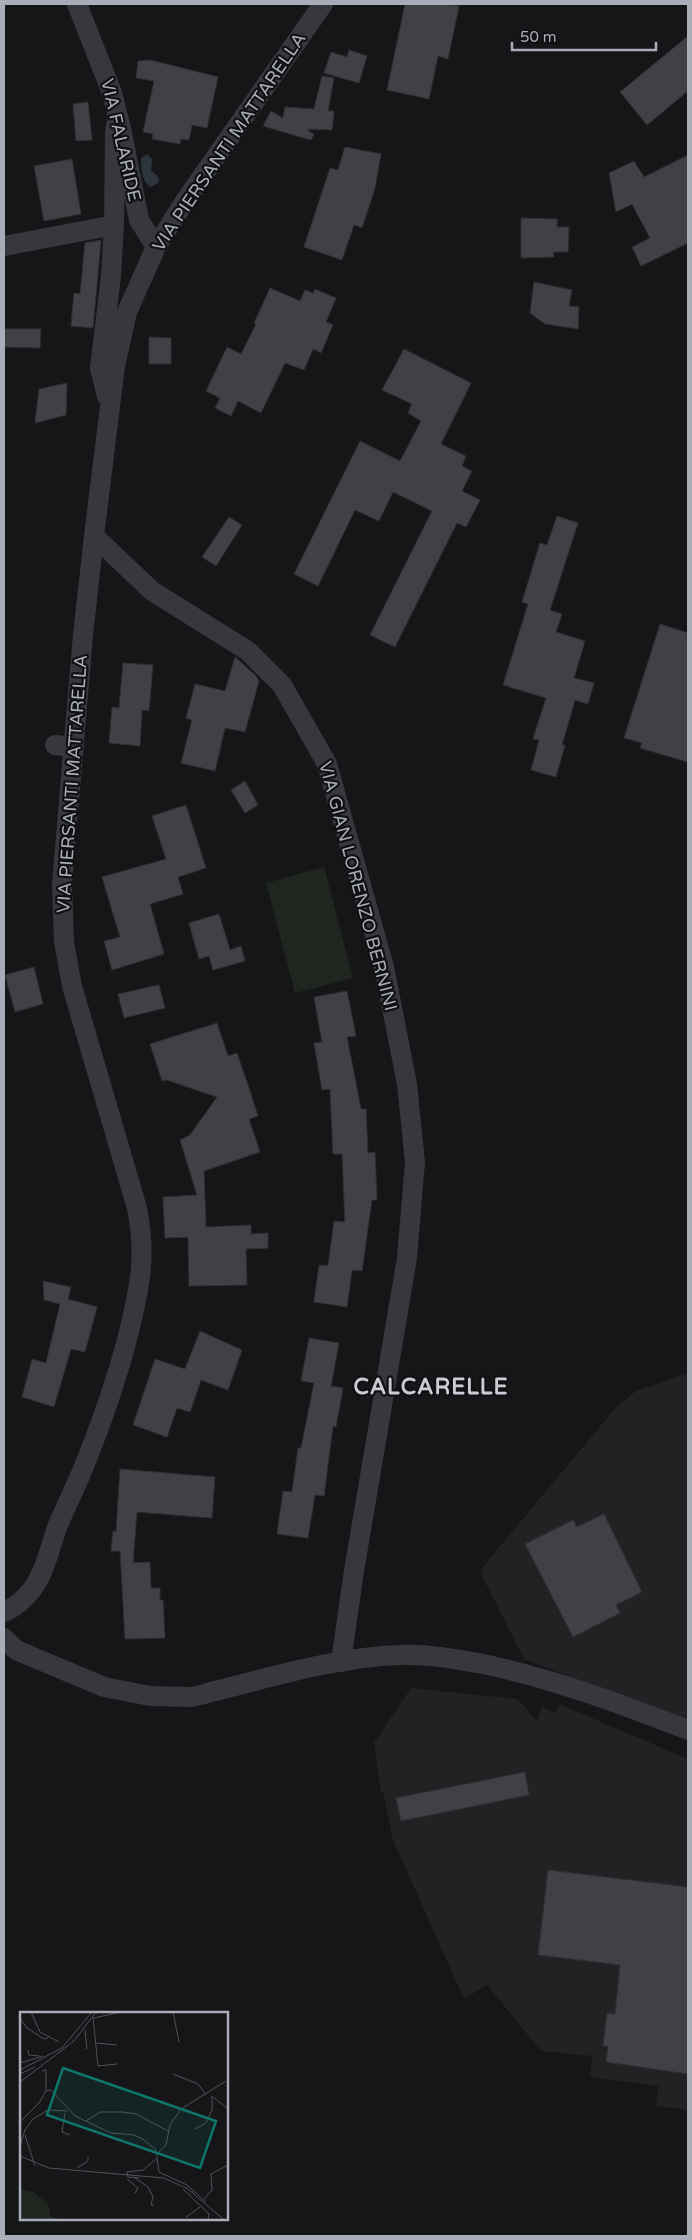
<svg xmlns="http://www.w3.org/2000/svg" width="692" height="2240" viewBox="0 0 692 2240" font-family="'Varela Round',sans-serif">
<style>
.built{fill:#222225}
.green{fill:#1e261f}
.water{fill:#2c353c}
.building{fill:#404145;stroke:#303034}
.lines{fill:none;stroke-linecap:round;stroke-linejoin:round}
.minor{stroke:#37383d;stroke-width:20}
.labels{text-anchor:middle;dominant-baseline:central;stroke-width:4.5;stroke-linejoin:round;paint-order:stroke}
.street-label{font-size:18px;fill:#a8adb8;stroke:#111113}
.district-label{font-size:22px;font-weight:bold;letter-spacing:1px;fill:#c9ccd4;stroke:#111113}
.inset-road{fill:none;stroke:#505258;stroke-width:1}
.view{fill:#0f766e;fill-opacity:0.15;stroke:#0f766e;stroke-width:2.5}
.inset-edge{fill:none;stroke:#a8adb8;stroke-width:2.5}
</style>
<rect width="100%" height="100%" fill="#161618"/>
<path class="built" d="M 688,1373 L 688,1723 L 524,1659 L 483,1578 L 481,1569 L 617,1406 L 636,1391 Z
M 411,1688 L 518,1699 L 537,1722 L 542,1707 L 555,1713 L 559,1704 L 688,1759 L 688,2110 L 656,2106 L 658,2086 L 590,2077 L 592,2056 L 541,2051 L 487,1985 L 464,1999 L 393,1840 L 383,1792 L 381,1792 L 374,1743 Z"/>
<path class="green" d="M 324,867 L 353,978 L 295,993 L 266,883 Z"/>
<path class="water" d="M 147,154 L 152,159 L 151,170 L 159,178 L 158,183 L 151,187 C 142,183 141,167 141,158 Z"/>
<path class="building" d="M 405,4 L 446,4 L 459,6 L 448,59 L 438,56 L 429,99 L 387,90 Z
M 688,36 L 688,91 L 647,125 L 620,92 Z
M 349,50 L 367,56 L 359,83 L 324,73 L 331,52 L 347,57 Z
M 150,60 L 218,77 L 207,128 L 192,125 L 189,140 L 181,139 L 180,144 L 152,139 L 153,134 L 143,132 L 154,81 L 136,78 L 138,61 Z
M 322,76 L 334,78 L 328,111 L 334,111 L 332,130 L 309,129 L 308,131 L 314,134 L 311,140 L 263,126 L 271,111 L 283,118 L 285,107 L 314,109 Z
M 88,102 L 92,140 L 76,141 L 73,104 Z
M 345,147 L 381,154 L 375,188 L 362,228 L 354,225 L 342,260 L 304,247 L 330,168 L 338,170 Z
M 688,155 L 688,243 L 641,266 L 632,247 L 650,238 L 632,204 L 616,212 L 609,173 L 634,161 L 644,177 Z
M 72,159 L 81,214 L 44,221 L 34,166 Z
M 521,218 L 557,219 L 557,227 L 569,227 L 568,252 L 553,252 L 554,257 L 521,258 Z
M 101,240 L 93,328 L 71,326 L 74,293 L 80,294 L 85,243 Z
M 534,282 L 572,290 L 569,306 L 579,307 L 578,329 L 545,324 L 530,313 Z
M 270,288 L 300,301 L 305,290 L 313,293 L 315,289 L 336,298 L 326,322 L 333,325 L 321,353 L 313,349 L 304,370 L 285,363 L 261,413 L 238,401 L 231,416 L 215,408 L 220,398 L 206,391 L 227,347 L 241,354 L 256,324 L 254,323 Z
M 4,329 L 41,329 L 40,348 L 4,347 Z
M 149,337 L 171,338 L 171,364 L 149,364 Z
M 404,349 L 471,383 L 441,444 L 466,456 L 462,466 L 472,471 L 462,491 L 480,500 L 466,527 L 457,523 L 395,647 L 370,635 L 432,511 L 393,492 L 379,521 L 355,510 L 318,586 L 294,574 L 360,441 L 400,461 L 421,421 L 408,413 L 412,404 L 382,390 Z
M 67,383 L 66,415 L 35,423 L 39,389 Z
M 557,516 L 578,523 L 550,610 L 562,614 L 556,632 L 585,641 L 574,678 L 594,683 L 588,704 L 575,700 L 562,745 L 565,745 L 556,777 L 531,770 L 539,740 L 533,739 L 546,698 L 503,685 L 528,604 L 522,602 L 540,543 L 547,545 Z
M 229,517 L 242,525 L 216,566 L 202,557 Z
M 660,624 L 688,633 L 688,762 L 640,748 L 642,743 L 624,738 Z
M 235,657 L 256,676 L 259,681 L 245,732 L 225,728 L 215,771 L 181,763 L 192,720 L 186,718 L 195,684 L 225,691 Z
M 123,663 L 153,665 L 149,711 L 142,710 L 140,746 L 109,743 L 112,707 L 119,708 Z
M 245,781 L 258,805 L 245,813 L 231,790 Z
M 186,805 L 206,868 L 178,877 L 183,894 L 150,904 L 164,954 L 112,970 L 104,941 L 120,937 L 102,877 L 166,859 L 152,816 Z
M 219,914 L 230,950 L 241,946 L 245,961 L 213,970 L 209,956 L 199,959 L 189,923 Z
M 34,967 L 43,1004 L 15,1012 L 5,975 Z
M 159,985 L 165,1008 L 124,1018 L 118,994 Z
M 347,991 L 356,1036 L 347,1037 L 361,1109 L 366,1109 L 368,1153 L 375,1152 L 377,1200 L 372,1200 L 362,1271 L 352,1270 L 347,1307 L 314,1302 L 319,1265 L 328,1266 L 334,1221 L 345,1222 L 342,1154 L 333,1154 L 330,1089 L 322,1090 L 314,1043 L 322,1042 L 314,997 Z
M 217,1023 L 228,1056 L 237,1053 L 248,1085 L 258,1116 L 249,1119 L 260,1152 L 204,1171 L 206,1227 L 251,1225 L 251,1234 L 268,1233 L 268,1248 L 246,1249 L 247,1285 L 189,1286 L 188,1237 L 165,1238 L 163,1197 L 197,1195 L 180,1140 L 190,1135 L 217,1097 L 167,1080 L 162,1081 L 150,1044 Z
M 43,1281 L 71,1287 L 68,1299 L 97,1307 L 85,1352 L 71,1349 L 54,1407 L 22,1397 L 32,1359 L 46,1363 L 60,1304 L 44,1300 Z
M 200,1331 L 242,1350 L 228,1390 L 201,1380 L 190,1412 L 177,1408 L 167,1437 L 133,1425 L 155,1359 L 185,1369 Z
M 309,1338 L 339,1343 L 331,1386 L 343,1388 L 336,1427 L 333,1426 L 324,1496 L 315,1495 L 308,1538 L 277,1534 L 283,1491 L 292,1492 L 298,1448 L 301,1448 L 314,1383 L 301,1381 Z
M 120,1469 L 215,1477 L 212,1518 L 137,1512 L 133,1563 L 150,1562 L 151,1588 L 160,1588 L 160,1600 L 163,1600 L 165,1638 L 125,1639 L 120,1551 L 111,1551 L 113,1531 L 116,1532 Z
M 604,1514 L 642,1592 L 616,1605 L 620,1613 L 573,1637 L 525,1544 L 573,1520 L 577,1527 Z
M 525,1772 L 529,1795 L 401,1821 L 396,1798 Z
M 548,1870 L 688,1887 L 688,2074 L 606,2062 L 608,2046 L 603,2046 L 607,2013 L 615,2014 L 620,1965 L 538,1955 Z"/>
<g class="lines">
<path class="minor" d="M 77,4 L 112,93 L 121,128 L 139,220 L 156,247
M 4,246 L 114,225
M 107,396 L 100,368 L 111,276 L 114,225 L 115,132 L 118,118
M 94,536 L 152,591 L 248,651 L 282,685 L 327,764 L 384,967 L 407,1084 L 415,1162 L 407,1258 L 354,1571 L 341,1662
M 55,745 L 74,747
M 4,1612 C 14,1608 26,1598 33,1588 C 46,1570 50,1546 58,1525 C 66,1506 75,1488 83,1469 C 106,1412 129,1345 139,1284 C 143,1260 142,1233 137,1208 L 72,986 L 64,942 L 62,884 L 83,635 L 94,536 L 115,366 L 127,312 L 156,247 L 185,201 L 323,4
M 4,1638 L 16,1650 L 104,1687 L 150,1696 L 192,1697 C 258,1681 333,1657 400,1655 C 428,1654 456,1659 483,1664 C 554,1679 621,1704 688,1730"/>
</g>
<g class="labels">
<g class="street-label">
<text transform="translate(121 140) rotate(77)">VIA FALARIDE</text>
<text transform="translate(229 142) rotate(-56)">VIA PIERSANTI MATTARELLA</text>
<text transform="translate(72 784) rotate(-86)">VIA PIERSANTI MATTARELLA</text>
<text transform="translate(358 886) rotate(75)">VIA GIAN LORENZO BERNINI</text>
</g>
<g class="district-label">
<text x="431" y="1387">CALCARELLE</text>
</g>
</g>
<g transform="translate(20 2012)">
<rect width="208" height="208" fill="#161618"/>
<path d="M 0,177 L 14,180 L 28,192 L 31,205 L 41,207 L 0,207 Z" fill="#1e261f"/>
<path class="inset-road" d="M 11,0 L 20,20 L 39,30M 153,0 L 159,30M 73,5 L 78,54 L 97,52M 0,6 L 7,16 L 24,27 L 28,26M 74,6 L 101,0M 65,18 L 67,37M 76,31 L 97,33M 8,38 L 9,43 L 19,44M 0,51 L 23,44M 0,58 L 42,36 L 72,0M 22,59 L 26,58 L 26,79M 0,62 L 15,55M 153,62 L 178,72 L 186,83M 0,70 L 54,29 L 76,0M 193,85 L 208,97M 45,101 L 42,120 L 50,123M 66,109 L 80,100 L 102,100 L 116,102 L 148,119M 0,110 L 19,91 L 26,79 L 31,78 L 55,104 L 91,121 L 114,123 L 123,127 L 136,138 L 139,160 L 167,173 L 186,190M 175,117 L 186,111 L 192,98 L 192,84M 5,123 L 15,154M 0,134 L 5,118 L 13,107 L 28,98 L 47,99M 137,142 L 146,133 L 150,113 L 161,97 L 206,69M 0,144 L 29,156 L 144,166 L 168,177 L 203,207M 57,156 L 68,149 L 68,145M 115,166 L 128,175 L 133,185 L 131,193 L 134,193M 119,166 L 108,165 L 107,160 L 123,158 L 136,147M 107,167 L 118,176 L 115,181M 163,177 L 189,202 L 188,207M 184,187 L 192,178 L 191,162 L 208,153M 166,205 L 180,195"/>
<path class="view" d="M 43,56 L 196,109 L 180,156 L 27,103 Z"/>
<rect width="208" height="208" class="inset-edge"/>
</g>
<rect width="692" height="2240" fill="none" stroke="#a8adb8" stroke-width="10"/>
<path d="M512 42v8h144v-8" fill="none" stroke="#a8adb8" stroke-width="2.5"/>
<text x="520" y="42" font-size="15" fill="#a8adb8" stroke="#111113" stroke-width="4" paint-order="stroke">50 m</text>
</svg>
